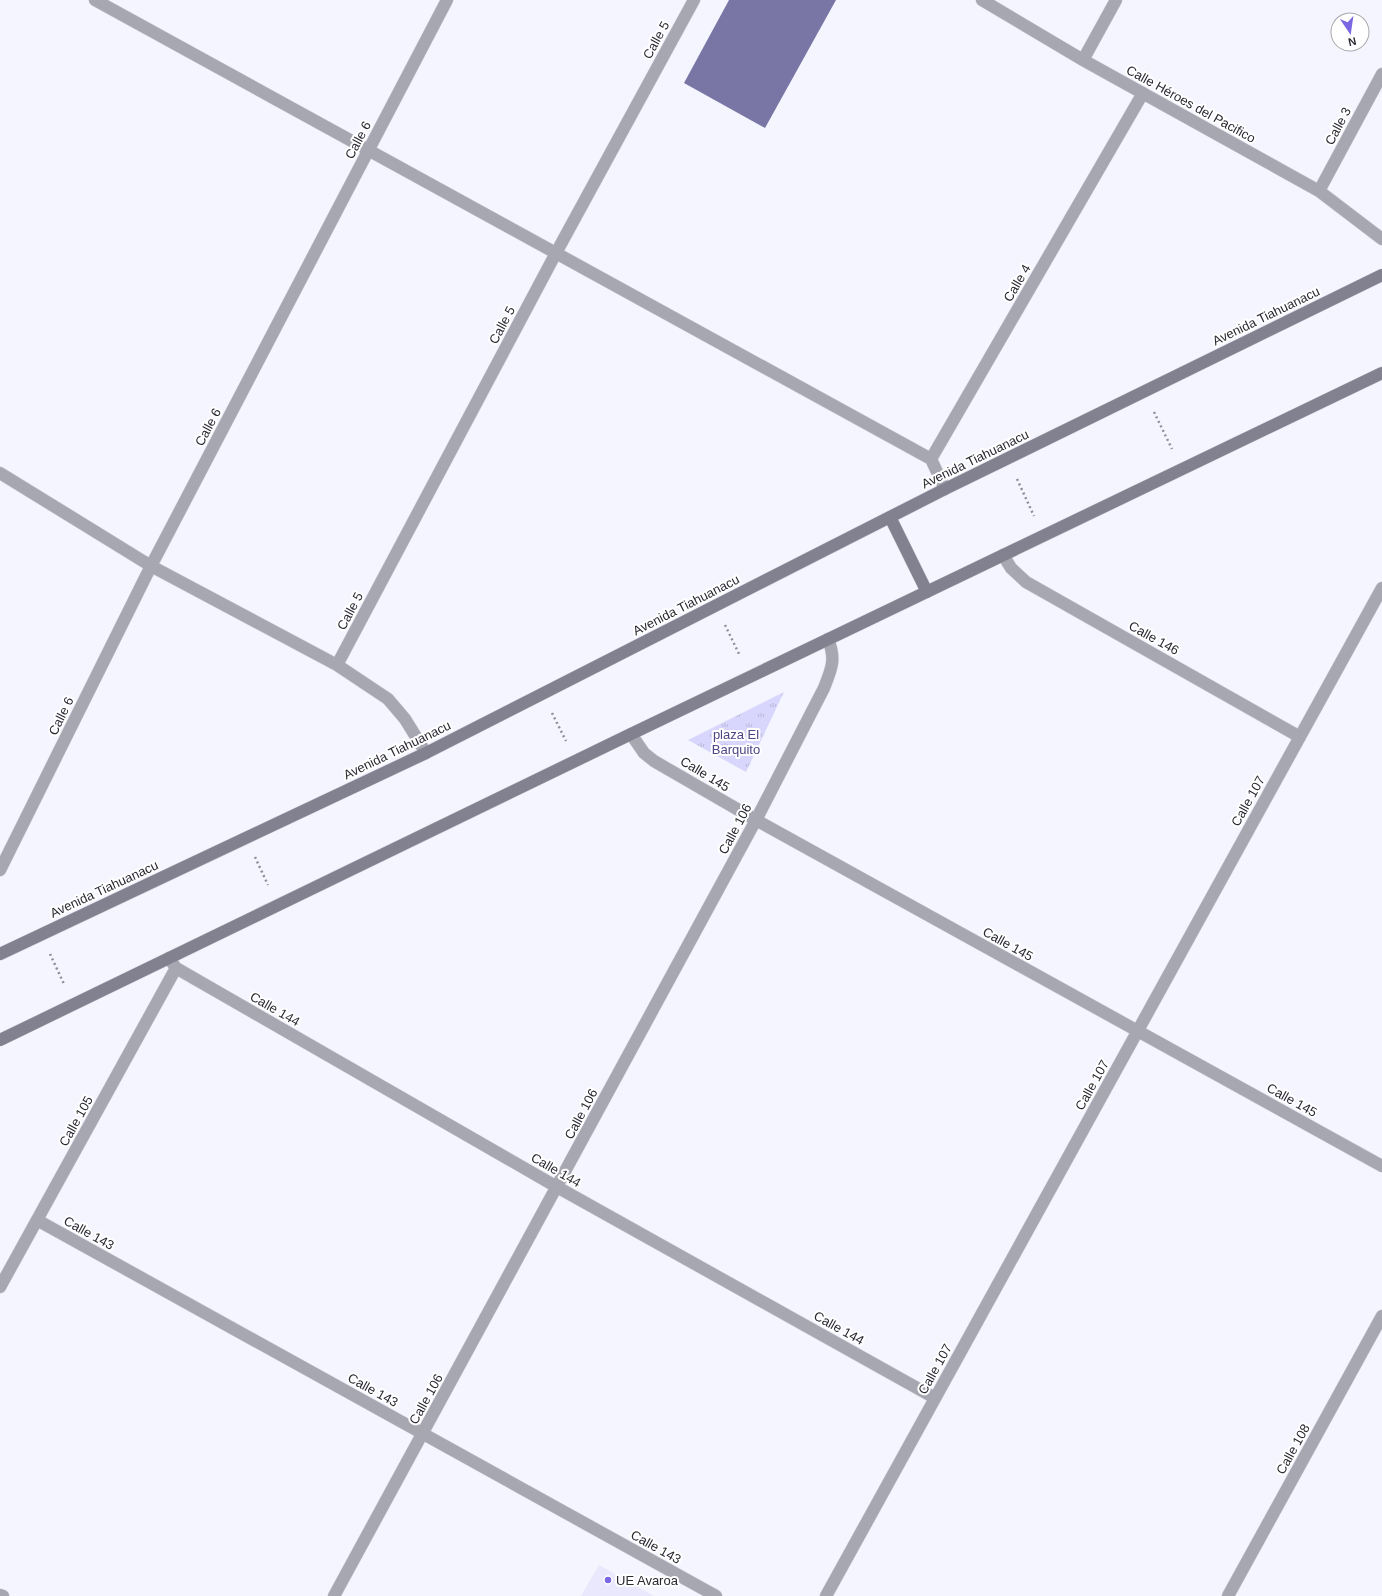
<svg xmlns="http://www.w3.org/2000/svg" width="1382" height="1596" viewBox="0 0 1382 1596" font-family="Helvetica,sans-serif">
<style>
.built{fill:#e9e8fc}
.grass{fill:url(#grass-tufts)}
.building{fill:#7976a5}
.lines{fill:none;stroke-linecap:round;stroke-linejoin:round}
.street-casing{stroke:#d0d0da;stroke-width:13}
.secondary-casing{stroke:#d0d0da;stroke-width:13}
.path{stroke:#8f8f99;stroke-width:2.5;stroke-dasharray:2 3;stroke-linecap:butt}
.street{stroke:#a7a7b1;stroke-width:12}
.secondary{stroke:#818190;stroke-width:12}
.poi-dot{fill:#7b67e2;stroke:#fff;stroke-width:1.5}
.labels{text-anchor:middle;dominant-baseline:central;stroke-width:4;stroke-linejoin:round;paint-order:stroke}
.street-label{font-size:13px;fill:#292932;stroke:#fff}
.park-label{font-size:13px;fill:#4e4684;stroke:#fff}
.poi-label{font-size:13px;fill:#292932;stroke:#fff;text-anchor:start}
</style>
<defs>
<pattern id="grass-tufts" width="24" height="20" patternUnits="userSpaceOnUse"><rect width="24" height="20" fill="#d8d6fc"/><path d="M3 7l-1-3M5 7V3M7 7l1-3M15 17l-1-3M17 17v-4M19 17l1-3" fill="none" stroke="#b9b8d8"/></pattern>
</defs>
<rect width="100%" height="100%" fill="#f5f5ff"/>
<path class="built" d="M 599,1565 L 654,1596 L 581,1596 Z"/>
<path class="grass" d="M 784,692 L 746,772 L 688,740 Z"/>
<path class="building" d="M 729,0 L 836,0 L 765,128 L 684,83 Z"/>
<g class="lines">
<g class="street-casing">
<path id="street" d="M 95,0 L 931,459
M 982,0 L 1083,60 L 1319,191 L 1382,239
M 1083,60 L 1116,0
M 1319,191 L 1382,74
M 0,473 L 151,566 L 337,665 L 388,699 L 405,719 L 426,753
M 945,489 L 931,459 L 1143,93
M 1003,555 L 1011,568 L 1026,582 L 1300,737
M 337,665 L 556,253 L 694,0
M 631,734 L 644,753 L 654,761 L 756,820 L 1382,1166
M 0,870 L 151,566 L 447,0
M 169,958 L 176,968 L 557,1187 L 935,1398
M 37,1220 L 716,1596
M 0,1287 L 176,968
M 0,1595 L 3,1596
M 334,1596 L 756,820 L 824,688 C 832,668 836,659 828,639
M 826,1596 L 1382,588
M 1228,1596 L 1382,1316"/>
</g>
<g class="secondary-casing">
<path id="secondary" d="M 890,517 L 927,592
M 0,954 L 426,753 L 945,489 L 1382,275
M 0,1040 L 631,734 L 1382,373"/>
</g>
<path class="path" d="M 1154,412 L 1172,449
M 1017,479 L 1034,516
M 725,625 L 740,656
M 552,713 L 566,741
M 255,857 L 268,885
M 50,954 L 64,984"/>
<use href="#street" class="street"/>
<use href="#secondary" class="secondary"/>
</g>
<circle class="poi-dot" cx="608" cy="1580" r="4"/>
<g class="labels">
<g class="street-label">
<text transform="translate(656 40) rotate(-61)">Calle 5</text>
<text transform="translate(1191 104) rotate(29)">Calle Héroes del Pacifico</text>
<text transform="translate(1338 126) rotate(-62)">Calle 3</text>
<text transform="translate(358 140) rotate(-62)">Calle 6</text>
<text transform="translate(1017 283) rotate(-60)">Calle 4</text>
<text transform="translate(1266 316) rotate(-26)">Avenida Tiahuanacu</text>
<text transform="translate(502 325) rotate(-62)">Calle 5</text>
<text transform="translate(208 427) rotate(-62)">Calle 6</text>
<text transform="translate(975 459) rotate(-26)">Avenida Tiahuanacu</text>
<text transform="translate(686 605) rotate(-27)">Avenida Tiahuanacu</text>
<text transform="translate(350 611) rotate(-62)">Calle 5</text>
<text transform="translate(1154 638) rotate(29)">Calle 146</text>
<text transform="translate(61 716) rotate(-64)">Calle 6</text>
<text transform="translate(397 750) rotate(-26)">Avenida Tiahuanacu</text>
<text transform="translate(705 774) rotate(31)">Calle 145</text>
<text transform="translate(1248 801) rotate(-61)">Calle 107</text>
<text transform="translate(735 829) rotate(-62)">Calle 106</text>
<text transform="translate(104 889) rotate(-25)">Avenida Tiahuanacu</text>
<text transform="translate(1008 944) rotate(29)">Calle 145</text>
<text transform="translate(275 1009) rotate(30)">Calle 144</text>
<text transform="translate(1092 1085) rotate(-61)">Calle 107</text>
<text transform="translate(1292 1100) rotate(29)">Calle 145</text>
<text transform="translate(581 1114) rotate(-62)">Calle 106</text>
<text transform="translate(76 1121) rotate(-61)">Calle 105</text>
<text transform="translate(556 1170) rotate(30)">Calle 144</text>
<text transform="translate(89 1233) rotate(29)">Calle 143</text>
<text transform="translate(839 1328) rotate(29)">Calle 144</text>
<text transform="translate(935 1369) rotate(-61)">Calle 107</text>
<text transform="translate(373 1390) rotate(29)">Calle 143</text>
<text transform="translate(426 1399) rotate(-61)">Calle 106</text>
<text transform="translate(1293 1449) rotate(-61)">Calle 108</text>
<text transform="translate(656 1547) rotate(29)">Calle 143</text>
</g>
<g class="park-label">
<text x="736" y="734">plaza El<tspan x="736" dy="15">Barquito</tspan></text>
</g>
<g class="poi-label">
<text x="616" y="1580">UE Avaroa</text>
</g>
</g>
<g transform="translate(1350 32) rotate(167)"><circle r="19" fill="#ffffff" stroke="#a9a9ad"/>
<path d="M0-3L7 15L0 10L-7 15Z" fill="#7b67e2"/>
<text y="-6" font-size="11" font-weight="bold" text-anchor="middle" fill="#292932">N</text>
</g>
</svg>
